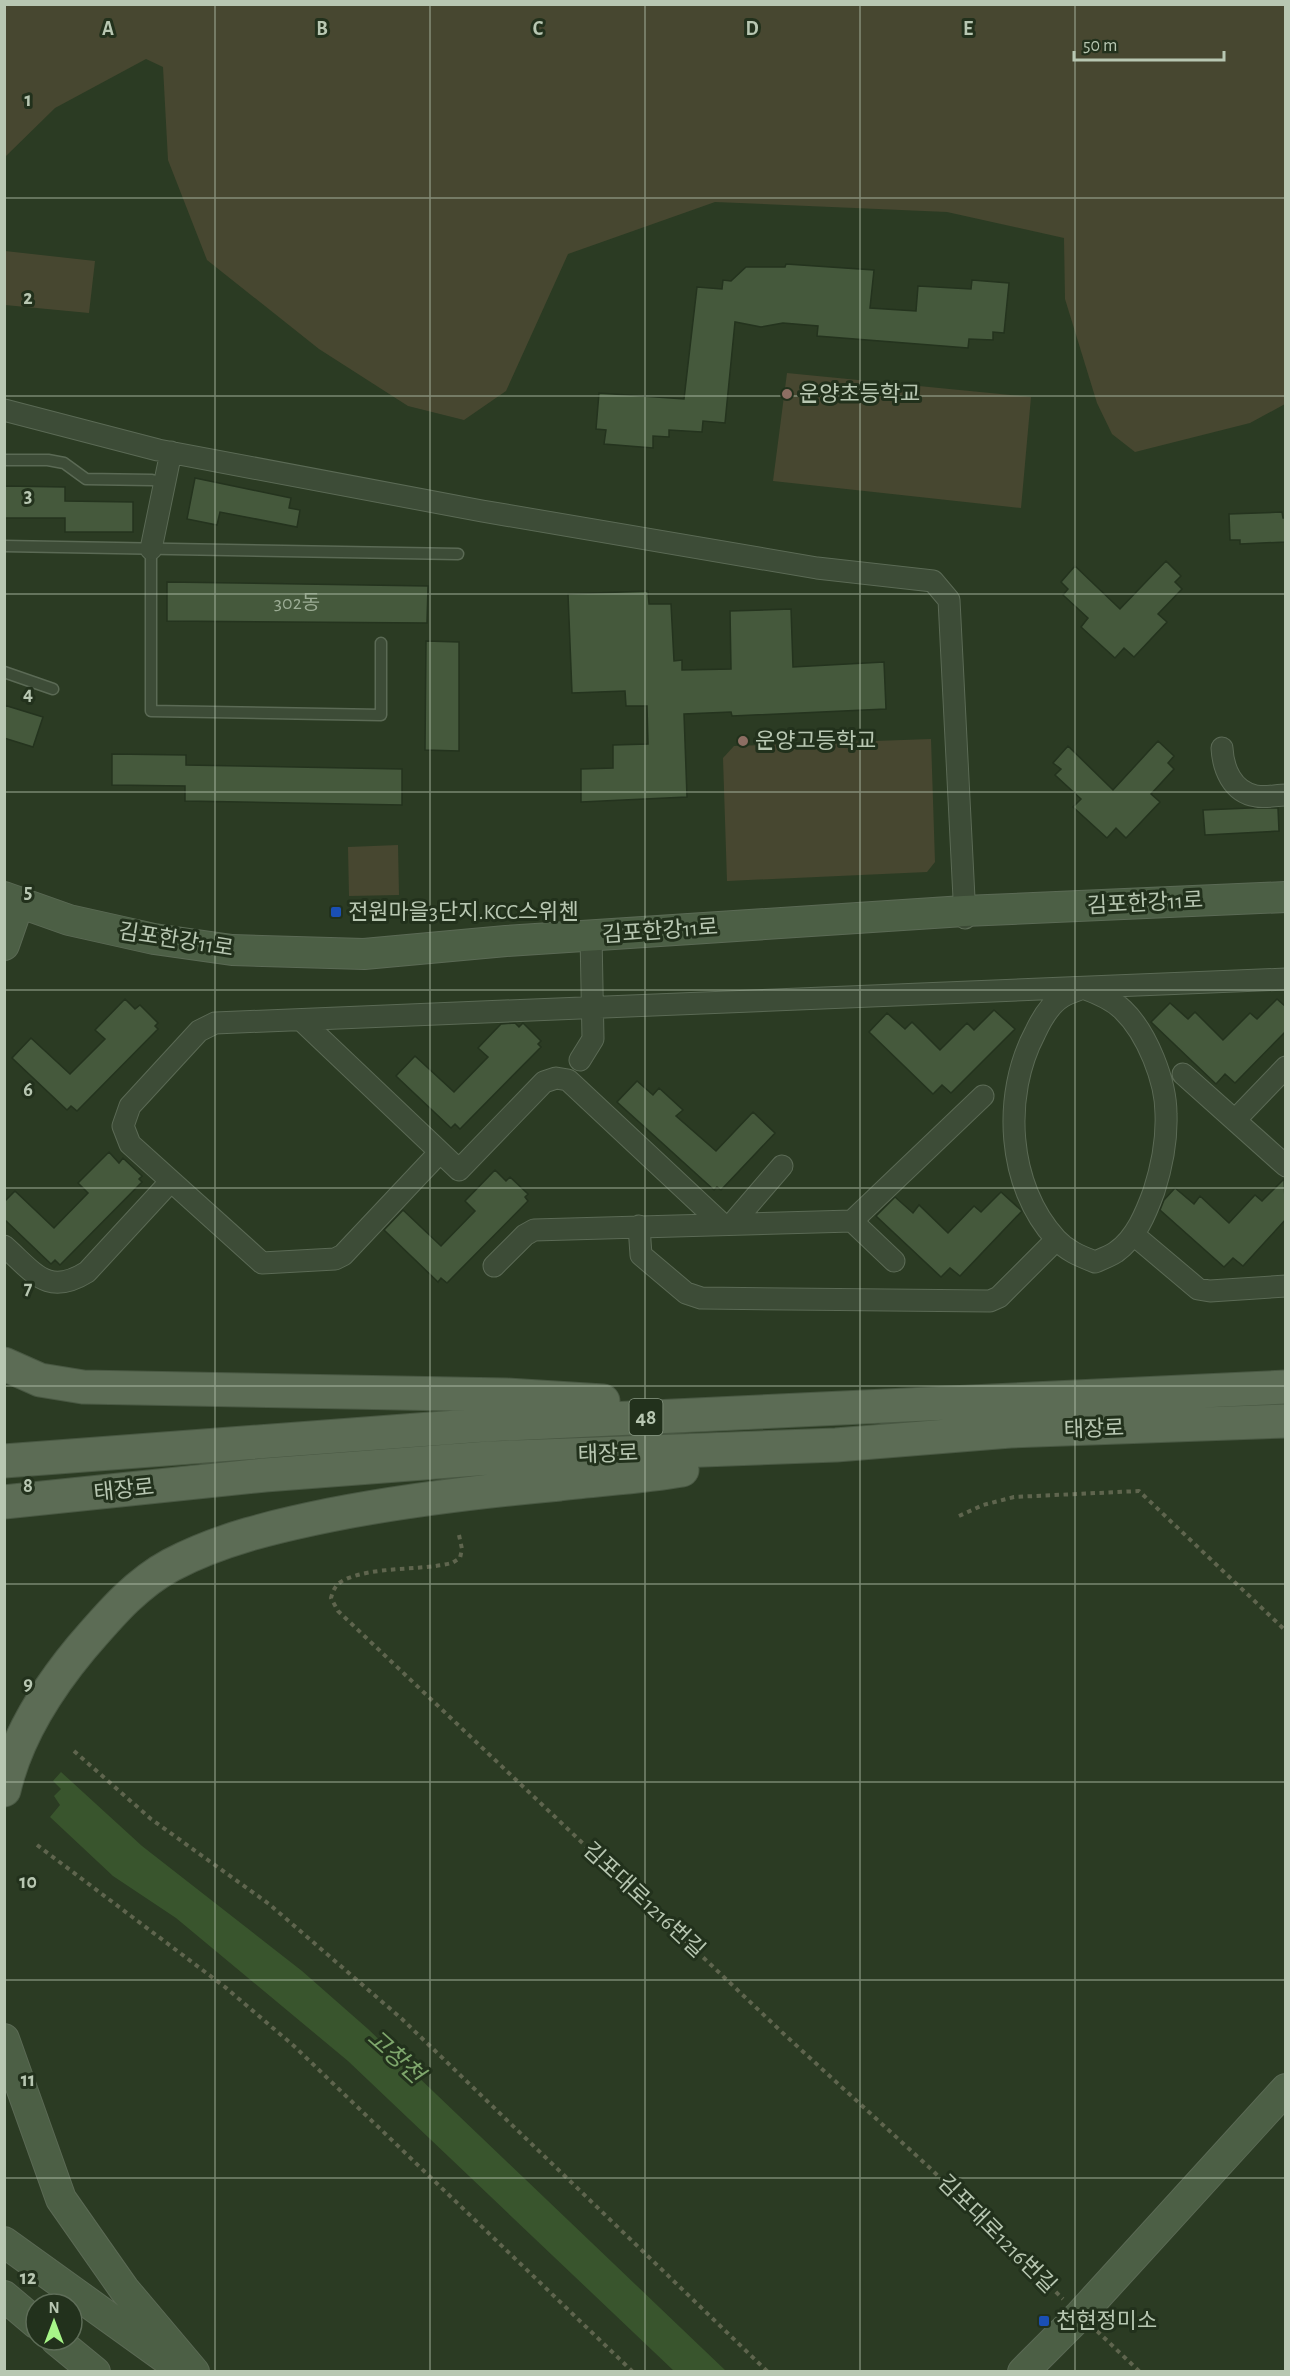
<svg xmlns="http://www.w3.org/2000/svg" width="1290" height="2376" viewBox="0 0 1290 2376" font-family="'Alegreya Sans','Noto Sans KR',sans-serif">
<style>
.green{fill:#474730}
.water{fill:#39552d}
.building{fill:#45593c;stroke:#24331e;stroke-width:1.5}
.lines{fill:none;stroke-linecap:round;stroke-linejoin:round}
.lane-casing{stroke:#5b6a55;stroke-width:13}
.street-casing{stroke:#5b6a55;stroke-width:23}
.secondary-casing{stroke:#5b6a55;stroke-width:32}
.primary-casing{stroke:#495843;stroke-width:35}
.path{stroke:#5f654e;stroke-width:4;stroke-dasharray:4.5 4.5;stroke-linecap:butt}
.lane{stroke:#3d4c37;stroke-width:10}
.street{stroke:#3d4c37;stroke-width:21}
.secondary{stroke:#4c5f45;stroke-width:30}
.primary{stroke:#5c6c55;stroke-width:33}
.grid{fill:none;stroke:#b8c7b2;stroke-width:1.5;stroke-opacity:0.55}
.education-dot{fill:#8d6e63;stroke:#22311c;stroke-width:2}
.transit-dot{fill:#1a4fb4;stroke:#22311c;stroke-width:2}
.labels{text-anchor:middle;dominant-baseline:central;stroke-width:6;stroke-linejoin:round;paint-order:stroke}
.number-label{font-size:20px;fill:#9bac94}
.shield{fill:#22311c;stroke:#8b9a85;stroke-width:1.5}
.shield-label{font-size:21px;font-weight:bold;fill:#b8c7b2}
.poi-label{font-size:22px;fill:#b8c7b2;stroke:#22311c;text-anchor:start}
.street-label{font-size:22px;fill:#b8c7b2;stroke:#22311c}
.water-label{font-size:24px;font-style:italic;fill:#7ea66c;stroke:#22311c}
.grid-label{font-size:20px;text-anchor:middle;font-weight:bold;fill:#b8c7b2;stroke:#22311c;stroke-width:6;stroke-linejoin:round;paint-order:stroke}
</style>
<rect width="100%" height="100%" fill="#2b3b23"/>
<path class="green" d="M 5,4 L 1285,5 L 1285,404 L 1250,423 L 1135,452 L 1112,434 L 1097,403 L 1065,299 L 1064,238 L 947,212 L 715,202 L 568,254 L 506,391 L 464,420 L 408,406 L 319,349 L 207,260 L 168,160 L 163,67 L 146,59 L 55,108 L 5,157 Z
M 5,251 L 95,261 L 89,313 L 5,305 Z
M 787,373 L 1031,397 L 1021,508 L 773,481 Z
M 931,739 L 935,862 L 927,872 L 727,881 L 723,758 L 734,746 Z
M 398,845 L 399,895 L 349,896 L 348,847 Z"/>
<path class="water" d="M 61,1772 L 142,1846 L 302,1971 L 368,2029 L 726,2371 L 674,2371 L 348,2061 L 176,1918 L 113,1876 L 50,1817 L 60,1805 L 54,1796 L 61,1789 L 53,1781 Z"/>
<path class="building" d="M 786,264 L 874,270 L 870,308 L 916,311 L 918,286 L 971,289 L 972,280 L 1009,283 L 1004,333 L 993,332 L 993,340 L 969,339 L 968,348 L 817,336 L 818,326 L 783,323 L 761,327 L 735,322 L 725,423 L 703,421 L 702,432 L 669,430 L 669,437 L 653,436 L 653,448 L 604,444 L 606,430 L 596,429 L 599,393 L 684,399 L 697,287 L 722,289 L 723,280 L 731,281 L 746,267 L 785,267 Z
M 195,478 L 291,498 L 289,508 L 300,510 L 297,527 L 220,512 L 217,525 L 187,519 Z
M 4,486 L 65,487 L 65,501 L 133,502 L 133,532 L 65,532 L 65,518 L 4,518 Z
M 1282,512 L 1283,518 L 1286,518 L 1286,542 L 1240,544 L 1240,540 L 1230,540 L 1229,514 Z
M 1166,561 L 1181,576 L 1175,582 L 1182,589 L 1158,614 L 1167,622 L 1134,657 L 1124,648 L 1115,658 L 1081,627 L 1088,618 L 1063,595 L 1068,589 L 1061,582 L 1075,566 L 1120,609 Z
M 167,582 L 428,586 L 427,623 L 167,621 Z
M 648,591 L 649,604 L 671,604 L 674,661 L 682,660 L 682,670 L 731,669 L 730,611 L 791,609 L 793,667 L 884,662 L 886,709 L 732,716 L 731,712 L 684,714 L 687,797 L 581,802 L 581,769 L 613,768 L 613,745 L 648,744 L 647,706 L 626,706 L 625,691 L 572,693 L 568,594 Z
M 426,641 L 459,642 L 459,751 L 425,750 Z
M 4,705 L 43,717 L 33,747 L 4,738 Z
M 1158,741 L 1174,756 L 1168,763 L 1174,769 L 1151,794 L 1160,802 L 1126,838 L 1116,828 L 1107,838 L 1073,807 L 1081,799 L 1055,775 L 1061,769 L 1053,763 L 1068,746 L 1113,790 Z
M 112,754 L 186,755 L 186,765 L 402,769 L 402,805 L 185,801 L 185,786 L 112,785 Z
M 1250,808 L 1278,808 L 1279,831 L 1205,835 L 1203,810 Z
M 125,999 L 135,1009 L 140,1005 L 158,1023 L 155,1026 L 158,1029 L 77,1111 L 71,1106 L 67,1110 L 12,1058 L 31,1038 L 70,1074 L 105,1039 L 95,1030 Z
M 1277,999 L 1286,1007 L 1286,1031 L 1235,1083 L 1225,1074 L 1216,1084 L 1151,1022 L 1170,1003 L 1188,1019 L 1195,1012 L 1223,1040 L 1250,1013 L 1257,1019 Z
M 994,1010 L 1015,1029 L 951,1093 L 942,1085 L 933,1094 L 869,1032 L 887,1013 L 905,1029 L 912,1022 L 940,1050 L 967,1023 L 974,1030 Z
M 515,1023 L 519,1027 L 523,1023 L 541,1041 L 538,1044 L 541,1047 L 460,1129 L 455,1124 L 451,1128 L 396,1076 L 415,1056 L 454,1092 L 488,1057 L 478,1048 L 501,1024 Z
M 637,1081 L 653,1095 L 659,1088 L 683,1110 L 676,1116 L 716,1151 L 753,1112 L 775,1133 L 721,1190 L 717,1187 L 714,1190 L 617,1102 Z
M 109,1152 L 119,1163 L 123,1158 L 142,1176 L 139,1179 L 142,1182 L 60,1265 L 55,1260 L 51,1264 L 4,1219 L 4,1202 L 15,1191 L 54,1228 L 88,1193 L 78,1183 Z
M 495,1170 L 506,1181 L 510,1177 L 528,1194 L 525,1197 L 528,1201 L 447,1283 L 441,1278 L 438,1282 L 384,1230 L 403,1210 L 441,1246 L 475,1211 L 465,1201 Z
M 1284,1179 L 1286,1219 L 1243,1266 L 1233,1258 L 1224,1267 L 1160,1210 L 1164,1200 L 1175,1188 L 1194,1204 L 1200,1196 L 1229,1223 L 1255,1195 L 1262,1201 Z
M 1001,1192 L 1022,1211 L 960,1276 L 950,1268 L 941,1277 L 876,1216 L 895,1197 L 913,1213 L 919,1205 L 948,1233 L 974,1206 L 981,1212 Z"/>
<g class="lines">
<g class="lane-casing">
<path id="lane" d="M 4,460 L 48,460 L 64,463 L 86,479 L 152,480 L 165,483
M 4,546 L 458,554
M 151,549 L 151,711 L 381,715 L 381,643
M 4,672 L 53,689"/>
</g>
<g class="street-casing">
<path id="street" d="M 4,410 L 158,450 L 482,511 L 817,568 L 933,581 L 949,600 L 965,918
M 151,549 L 171,452
M 1222,748 C 1223,768 1232,792 1256,796 C 1265,798 1276,795 1286,795
M 1083,988 C 1097,993 1112,999 1123,1010 C 1147,1033 1166,1081 1166,1114 C 1167,1140 1162,1166 1154,1191 C 1146,1213 1136,1238 1116,1252 C 1110,1256 1102,1259 1095,1262 C 1080,1256 1067,1251 1056,1239 C 1007,1186 1002,1095 1035,1033 C 1041,1020 1049,1005 1062,997 C 1068,993 1076,991 1083,988 Z
M 301,1020 L 459,1170 L 544,1082 L 556,1078 L 568,1080 L 722,1224
M 580,1060 L 593,1039 L 591,935
M 1183,1074 L 1286,1166
M 1236,1119 L 1286,1067
M 440,1152 L 343,1255 L 335,1259 L 262,1263 L 130,1144 L 123,1126 L 130,1106 L 199,1031 L 215,1023 L 1286,979
M 852,1221 L 983,1096
M 732,1224 L 782,1166
M 639,1226 L 641,1255 L 686,1293 L 701,1298 L 990,1301 L 999,1297 L 1056,1240
M 1134,1235 L 1198,1289 L 1210,1291 L 1286,1286
M 4,1246 C 34,1272 47,1297 87,1272 L 171,1181
M 494,1266 L 525,1235 L 534,1230 L 852,1221 L 894,1261"/>
</g>
<g class="secondary-casing">
<path id="secondary" d="M 4,897 L 69,920 L 154,939 L 232,950 L 364,954 L 506,941 L 964,911 L 1286,897
M 4,945 L 19,902
M 4,2039 L 61,2199 L 124,2289 L 194,2372
M 4,2242 L 175,2365
M 4,2296 L 36,2323
M 56,2340 L 95,2372
M 1023,2372 L 1080,2315 L 1286,2089"/>
</g>
<g class="primary-casing">
<path id="primary" d="M 4,1364 L 40,1380 L 83,1387 L 506,1395 L 603,1401
M 4,1461 L 484,1425 L 1286,1387
M 4,1502 L 265,1475 L 489,1458 L 836,1445 L 1010,1431 L 1286,1421
M 4,1790 C 16,1738 47,1689 81,1648 C 108,1617 134,1585 171,1565 C 220,1539 276,1526 330,1515 C 406,1500 483,1491 560,1484 C 600,1479 641,1477 682,1470"/>
</g>
<path class="path" d="M 959,1516 L 983,1505 L 1014,1497 L 1139,1491 L 1286,1631
M 459,1535 L 462,1549 L 460,1558 L 452,1563 C 419,1571 373,1566 344,1580 C 336,1584 333,1590 331,1598 L 338,1611 L 786,2036 L 931,2169 L 1063,2299
M 74,1751 L 151,1819 L 269,1904 L 402,2019 L 768,2372
M 37,1845 L 225,1987 L 294,2046 L 633,2372
M 1097,2331 L 1140,2372"/>
<use href="#lane" class="lane"/>
<use href="#street" class="street"/>
<use href="#secondary" class="secondary"/>
<use href="#primary" class="primary"/>
</g>
<path class="grid" d="M 215,4 L 215,2372M 430,4 L 430,2372M 645,4 L 645,2372M 860,4 L 860,2372M 1075,4 L 1075,2372M 4,198 L 1286,198M 4,396 L 1286,396M 4,594 L 1286,594M 4,792 L 1286,792M 4,990 L 1286,990M 4,1188 L 1286,1188M 4,1386 L 1286,1386M 4,1584 L 1286,1584M 4,1782 L 1286,1782M 4,1980 L 1286,1980M 4,2178 L 1286,2178"/>
<g class="education-dot">
<circle cx="787" cy="394" r="6"/>
<circle cx="743" cy="741" r="6"/>
</g>
<g class="transit-dot">
<rect x="330" y="906" width="12" height="12" rx="3"/>
<rect x="1038" y="2315" width="12" height="12" rx="3"/>
</g>
<g class="labels">
<g class="number-label">
<text x="297" y="603">302동</text>
</g>
<rect class="shield" x="629.5" y="1399" width="33" height="36" rx="4.5"/>
<g class="shield-label">
<text x="646" y="1417">48</text>
</g>
<g class="poi-label">
<text x="799" y="394">운양초등학교</text>
<text x="755" y="741">운양고등학교</text>
<text x="348" y="912">전원마을3단지.KCC스위첸</text>
<text x="1056" y="2321">천현정미소</text>
</g>
<g class="street-label">
<text transform="translate(1145 903) rotate(-3)">김포한강11로</text>
<text transform="translate(660 931) rotate(-4)">김포한강11로</text>
<text transform="translate(176 940) rotate(9)">김포한강11로</text>
<text transform="translate(1094 1429) rotate(-2)">태장로</text>
<text transform="translate(608 1454) rotate(-2)">태장로</text>
<text transform="translate(124 1490) rotate(-6)">태장로</text>
<text transform="translate(644 1900) rotate(43)">김포대로1216번길</text>
<text transform="translate(997 2234) rotate(45)">김포대로1216번길</text>
</g>
<g class="water-label">
<text transform="translate(395 2057) rotate(42)">고창천</text>
</g>
</g>
<g class="grid-label">
<text x="108" y="35">A</text>
<text x="322" y="35">B</text>
<text x="538" y="35">C</text>
<text x="752" y="35">D</text>
<text x="968" y="35">E</text>
<text x="28" y="106">1</text>
<text x="28" y="304">2</text>
<text x="28" y="502">3</text>
<text x="28" y="700">4</text>
<text x="28" y="898">5</text>
<text x="28" y="1096">6</text>
<text x="28" y="1294">7</text>
<text x="28" y="1492">8</text>
<text x="28" y="1690">9</text>
<text x="28" y="1888">10</text>
<text x="28" y="2086">11</text>
<text x="28" y="2284">12</text>
</g>
<rect width="1290" height="2376" fill="none" stroke="#b8c7b2" stroke-width="12"/>
<g transform="translate(54 2322)"><circle r="28" fill="#22311c" stroke="#5e6d58" stroke-width="1.5"/>
<path d="M0-4.5L10 22L0 15L-10 22Z" fill="#a7f688"/>
<text y="-9" font-size="16" font-weight="bold" text-anchor="middle" fill="#b8c7b2">N</text>
</g>
<path d="M1074 51v9h150v-9" fill="none" stroke="#b8c7b2" stroke-width="3"/>
<text x="1083" y="51" font-size="18" fill="#b8c7b2" stroke="#22311c" stroke-width="4.5" paint-order="stroke">50 m</text>
</svg>
